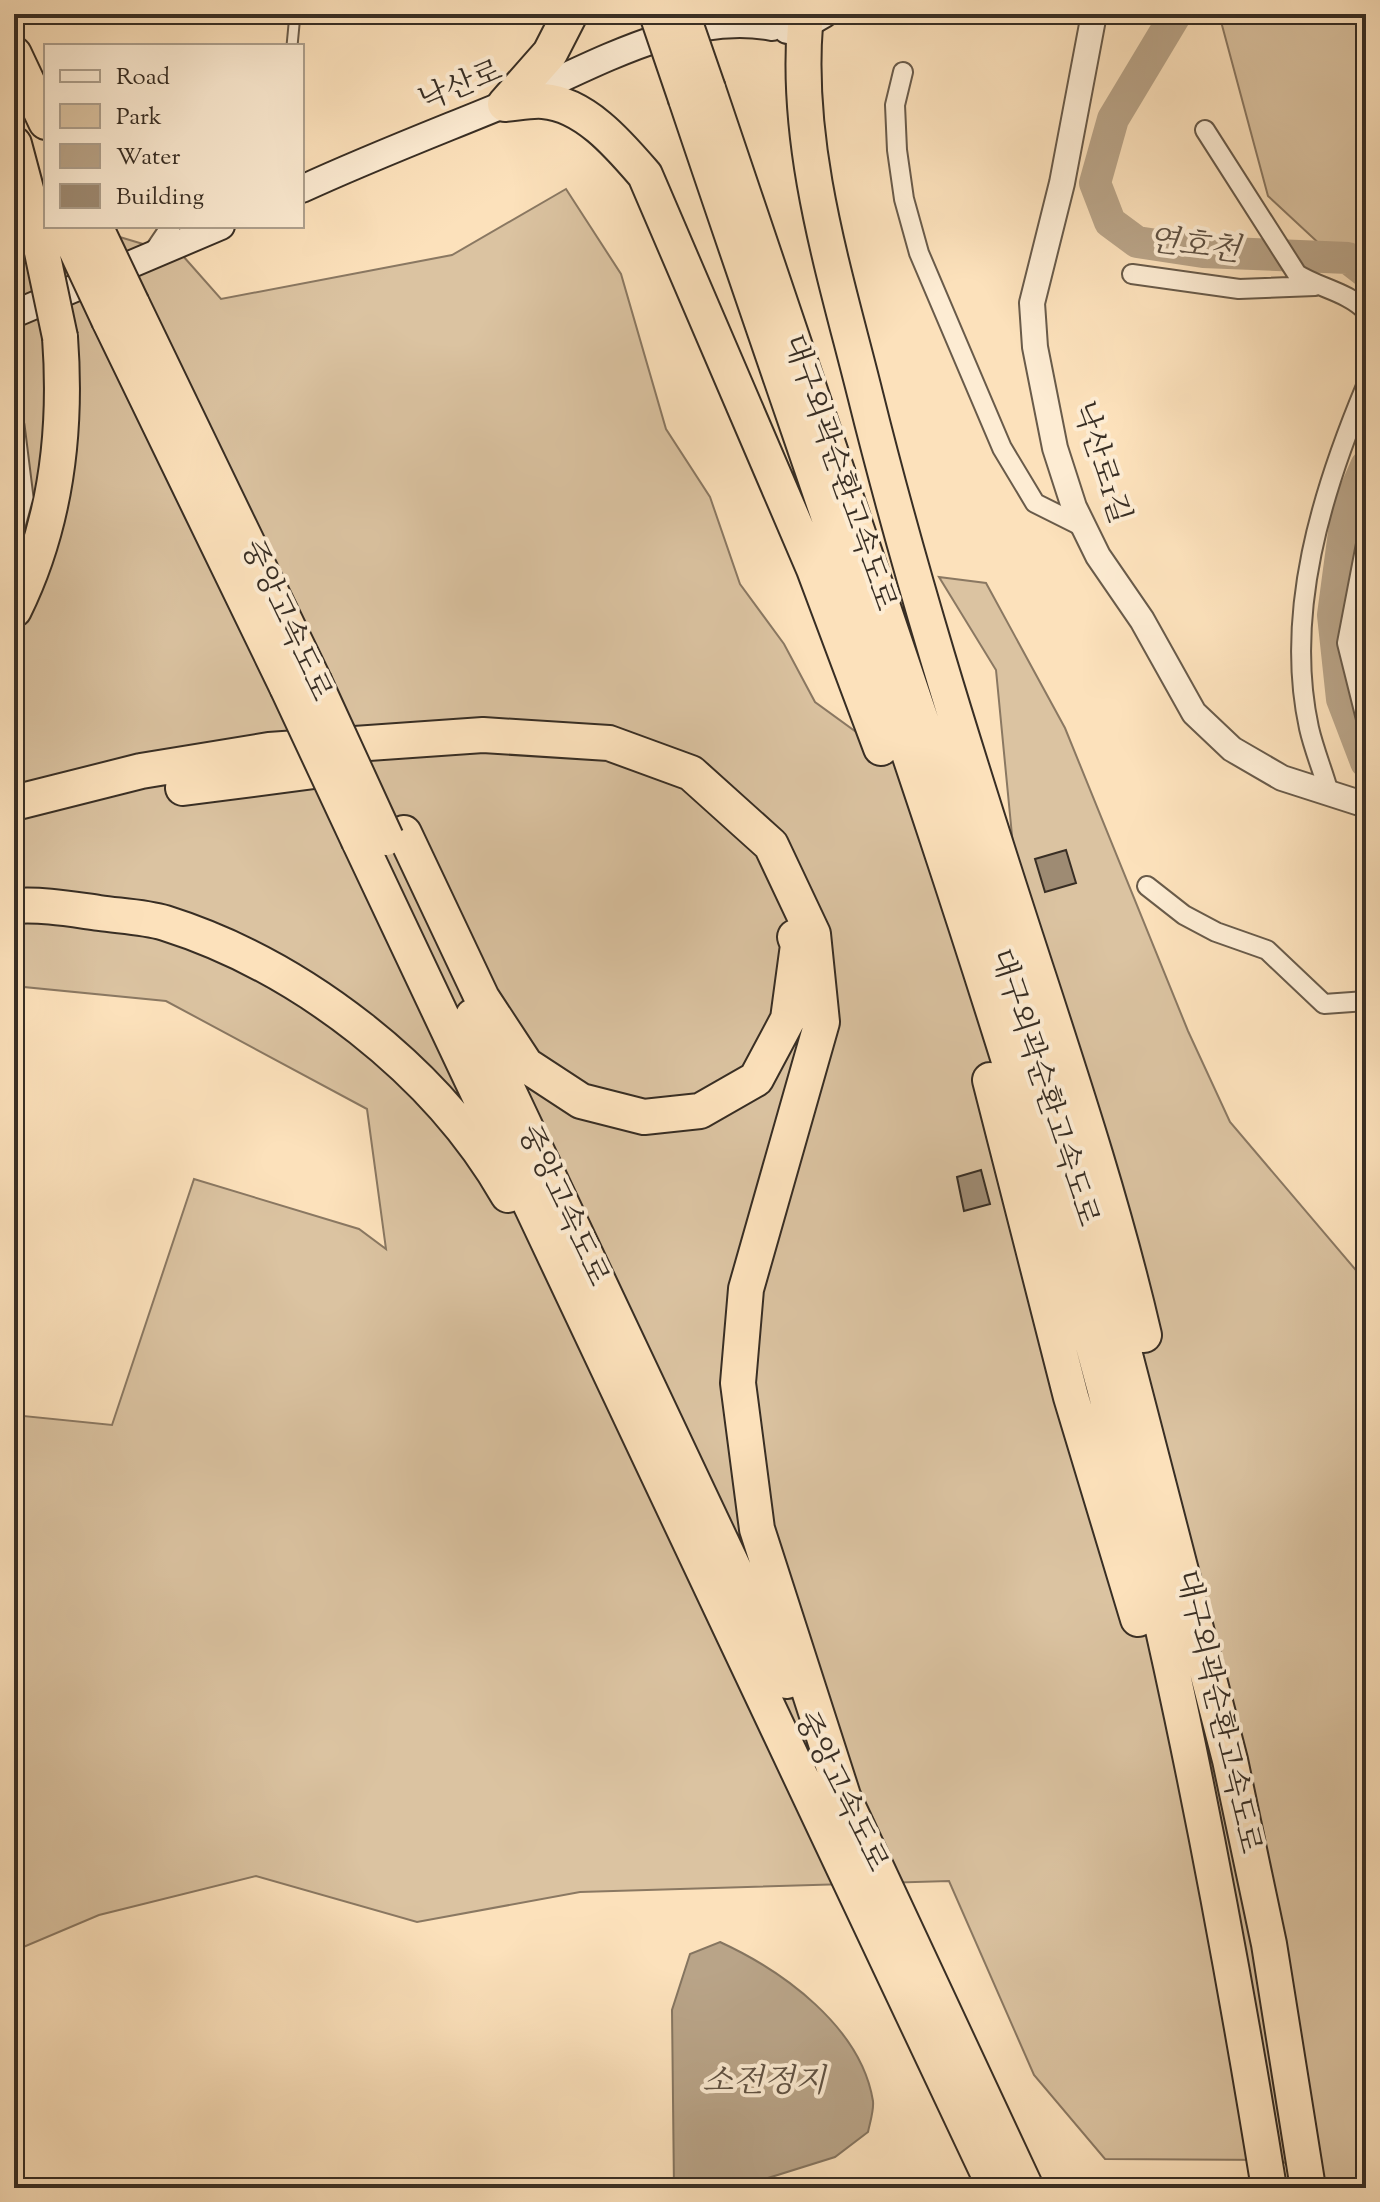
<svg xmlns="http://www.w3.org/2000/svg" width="1380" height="2202" viewBox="0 0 1380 2202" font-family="'Sorts Mill Goudy','Noto Serif KR',serif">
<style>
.green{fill:#dbc3a1;stroke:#8a7862;stroke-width:2}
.water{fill:#b9a488;stroke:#857560;stroke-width:2}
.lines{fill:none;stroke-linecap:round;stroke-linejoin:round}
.river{stroke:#b9a488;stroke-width:32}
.building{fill:#9e8b73;stroke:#382e24;stroke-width:2}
.service-casing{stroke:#695b4a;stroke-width:13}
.minor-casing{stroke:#695b4a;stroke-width:22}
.tertiary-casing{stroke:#695b4a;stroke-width:28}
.secondary-casing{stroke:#382e24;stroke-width:30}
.motorway-casing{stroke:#382e24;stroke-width:38}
.service{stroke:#fdecd3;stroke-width:9}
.minor{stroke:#fdecd3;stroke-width:18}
.tertiary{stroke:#fdecd3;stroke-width:24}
.secondary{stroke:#fdecd3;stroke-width:26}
.motorway{stroke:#fce1bb;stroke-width:34}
.motorway-bridge-casing{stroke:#382e24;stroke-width:38;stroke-linecap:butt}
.motorway-bridge{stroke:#fce1bb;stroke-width:34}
.labels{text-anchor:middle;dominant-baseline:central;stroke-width:8;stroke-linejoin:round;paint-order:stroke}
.street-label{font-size:30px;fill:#382e24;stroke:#fdecd3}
.water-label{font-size:32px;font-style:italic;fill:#5f5142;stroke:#fdecd3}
</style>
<rect width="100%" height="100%" fill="#fce1bb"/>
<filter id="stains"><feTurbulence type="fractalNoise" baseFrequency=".0025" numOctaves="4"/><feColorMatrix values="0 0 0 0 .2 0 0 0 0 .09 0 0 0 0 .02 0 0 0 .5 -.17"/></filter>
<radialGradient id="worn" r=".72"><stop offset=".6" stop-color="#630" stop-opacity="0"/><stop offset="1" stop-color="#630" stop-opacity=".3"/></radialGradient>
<path class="green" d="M 1219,14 L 1366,14 L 1366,276 L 1325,249 L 1268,196 Z
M 566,189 L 621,274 L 666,429 L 710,497 L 740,584 L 784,644 L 815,702 L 1013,846 L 996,670 L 939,577 L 986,583 L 1065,728 L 1188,1031 L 1230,1122 L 1366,1282 L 1366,2188 L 1328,2188 L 1280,2160 L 1105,2159 L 1034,2075 L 949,1881 L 580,1892 L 417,1922 L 256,1876 L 99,1915 L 14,1951 L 14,1415 L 112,1425 L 194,1179 L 359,1229 L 386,1249 L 367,1109 L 166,1001 L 14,986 L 14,206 L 46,226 L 83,226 L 183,256 L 221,299 L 452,255 Z"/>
<path class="water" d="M 720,1942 C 783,1971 861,2027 873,2101 C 874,2111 870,2122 868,2132 L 835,2157 L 736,2188 L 674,2188 L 672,2010 L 690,1954 Z"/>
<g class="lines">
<path class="river" d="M 1176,14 L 1113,119 L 1095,183 L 1110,222 L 1137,242 L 1203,252 L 1348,258 L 1366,272
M 1366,466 L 1347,510 L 1333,615 L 1342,699 L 1366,762"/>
</g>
<path class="building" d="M 1066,850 L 1076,883 L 1045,892 L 1035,859 Z
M 981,1170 L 990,1204 L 964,1211 L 957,1177 Z"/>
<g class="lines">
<g class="service-casing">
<path id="service" d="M 292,46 L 295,14
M 14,416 L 19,425 L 28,497 L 14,548"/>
</g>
<g class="minor-casing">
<path id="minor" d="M 903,72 L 895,105 L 897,150 L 904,199 L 919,253 L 1002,448 L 1035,503 L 1085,528
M 1205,130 L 1297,274 C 1319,288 1348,292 1366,311
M 152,254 L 171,226
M 1132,274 L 1239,289 L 1315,286
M 1366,544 L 1347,643 L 1366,719
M 1329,793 C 1323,771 1314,750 1309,728 C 1284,613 1322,491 1366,386
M 1147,886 L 1184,915 L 1216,932 L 1267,950 L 1324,1004 L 1366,1001"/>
</g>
<g class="tertiary-casing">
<path id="tertiary" d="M 1094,14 L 1062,183 L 1032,303 L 1035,347 L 1055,448 L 1074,507 L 1098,556 L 1142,620 L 1194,713 L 1232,749 L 1282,778 L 1366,805"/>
</g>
<g class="secondary-casing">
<path id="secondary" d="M 787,30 L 798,29 L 824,14
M 302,189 C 369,158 437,132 505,104 C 586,70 682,10 772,27
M 14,314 L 221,226"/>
</g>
<g class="motorway-casing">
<path id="motorway" d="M 805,25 C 795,150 835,274 865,394 C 909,571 963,744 1019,917 C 1064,1056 1111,1193 1144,1335
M 14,54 L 46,122
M 708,89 L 1048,1096 L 1110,1297 L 1230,1760 L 1269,1944 L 1308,2188
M 686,99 C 814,481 953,862 1066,1249 C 1155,1556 1218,1873 1269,2188
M 505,104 C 517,103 531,100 543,101 C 585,104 620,146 645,175 L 814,569 L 881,748
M 505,104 L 550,53 L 570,14
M 14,144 L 39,238
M 132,304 L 314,681
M 109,320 L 287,687
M 14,610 C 56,525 67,431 60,337
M 183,788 L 337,768
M 14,803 L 141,771 L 269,750 L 483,735 L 609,743 L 691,773 L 771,845 L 813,934 L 822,1022 L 746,1289 L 738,1383 L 757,1529 L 844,1799
M 404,833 L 482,998 L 526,1065 L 581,1101 L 644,1117 L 700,1111 L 756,1079 L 788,1019 L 798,945 L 795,937
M 359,841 L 995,2188
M 14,906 C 43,904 70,909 99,913 C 120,916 145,917 165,923 C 301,966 437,1071 508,1195
M 473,1016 L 787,1681
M 990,1080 L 1071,1397 L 1138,1619
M 835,1779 L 1026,2188"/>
</g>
<use href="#service" class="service"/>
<use href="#minor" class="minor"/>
<use href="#tertiary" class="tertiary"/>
<use href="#secondary" class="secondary"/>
<use href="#motorway" class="motorway"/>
<g class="motorway-bridge-casing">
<path id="motorway-bridge" d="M 657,14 L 686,99
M 682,14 L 708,89
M 65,226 L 109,320
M 95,226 L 132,304
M 39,238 L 60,337
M 314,681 L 386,838
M 287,687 L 359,841"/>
</g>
<use href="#motorway-bridge" class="motorway-bridge"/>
</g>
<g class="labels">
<g class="street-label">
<text transform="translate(461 87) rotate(-22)">낙산로</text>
<text transform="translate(1100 463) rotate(72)">낙산로1길</text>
<text transform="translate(838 473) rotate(71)">대구외곽순환고속도로</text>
<text transform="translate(285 621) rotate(65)">중앙고속도로</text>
<text transform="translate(1043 1088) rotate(72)">대구외곽순환고속도로</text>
<text transform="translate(562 1206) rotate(65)">중앙고속도로</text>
<text transform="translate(1217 1712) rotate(77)">대구외곽순환고속도로</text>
<text transform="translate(840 1792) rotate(64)">중앙고속도로</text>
</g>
<g class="water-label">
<text transform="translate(1194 247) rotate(7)">연호천</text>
<text x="764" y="2083">소전정지</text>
</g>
</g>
<rect width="1380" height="2202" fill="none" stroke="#fce1bb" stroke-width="48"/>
<rect x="16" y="16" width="1348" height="2170" fill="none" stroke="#382e24" stroke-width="4"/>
<rect x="24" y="24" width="1332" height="2154" fill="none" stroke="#382e24" stroke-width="2"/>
<rect x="44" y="44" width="260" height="184" fill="#fdecd3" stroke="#aea08d" stroke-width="2"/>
<rect x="60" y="70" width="40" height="12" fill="#fdecd3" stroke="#aea08d" stroke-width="2"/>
<text x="116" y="84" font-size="24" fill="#382e24">Road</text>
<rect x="60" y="104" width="40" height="24" fill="#dbc3a1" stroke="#aea08d" stroke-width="2"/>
<text x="116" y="124" font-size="24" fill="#382e24">Park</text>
<rect x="60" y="144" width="40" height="24" fill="#b9a488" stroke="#aea08d" stroke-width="2"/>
<text x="116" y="164" font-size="24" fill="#382e24">Water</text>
<rect x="60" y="184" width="40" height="24" fill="#9e8b73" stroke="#aea08d" stroke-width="2"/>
<text x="116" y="204" font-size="24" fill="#382e24">Building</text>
<rect width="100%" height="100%" filter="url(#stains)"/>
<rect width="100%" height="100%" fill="url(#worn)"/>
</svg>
